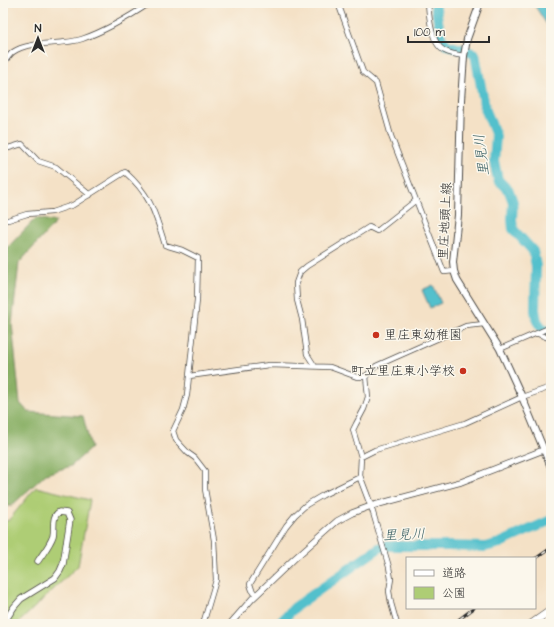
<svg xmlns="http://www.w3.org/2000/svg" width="554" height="627" viewBox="0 0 554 627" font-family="'Architects Daughter','Klee One',sans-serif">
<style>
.green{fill:#aecd75;stroke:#6c7c50}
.forest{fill:#8ab066;stroke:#5a6e48}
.water{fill:#53c0cc;stroke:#3f767c}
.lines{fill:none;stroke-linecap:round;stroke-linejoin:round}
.river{stroke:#53c0cc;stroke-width:10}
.minor-casing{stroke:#494642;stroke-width:6}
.tertiary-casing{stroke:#494642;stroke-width:7}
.secondary-casing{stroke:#494642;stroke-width:8}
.trunk-casing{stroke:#494642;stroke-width:8}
.minor{stroke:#fff;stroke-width:4.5}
.tertiary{stroke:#fff;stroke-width:5.5}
.secondary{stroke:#fff;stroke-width:6}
.trunk{stroke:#fff;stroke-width:7}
.rail-casing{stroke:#2b2b2b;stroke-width:3}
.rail{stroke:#fbf7ec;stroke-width:1.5;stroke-dasharray:4.5;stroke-linecap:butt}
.poi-dot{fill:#c8321e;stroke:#fbf7ec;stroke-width:1.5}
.labels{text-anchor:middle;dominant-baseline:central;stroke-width:3;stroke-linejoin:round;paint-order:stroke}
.street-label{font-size:13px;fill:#2b2b2b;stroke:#fbf7ec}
.poi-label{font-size:13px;fill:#2b2b2b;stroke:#fbf7ec;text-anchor:start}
.water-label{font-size:14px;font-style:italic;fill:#395f63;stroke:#fbf7ec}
</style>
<rect width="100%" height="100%" fill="#fbf7ec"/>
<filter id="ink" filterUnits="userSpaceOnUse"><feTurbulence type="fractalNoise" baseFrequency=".025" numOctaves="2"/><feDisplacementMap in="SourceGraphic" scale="8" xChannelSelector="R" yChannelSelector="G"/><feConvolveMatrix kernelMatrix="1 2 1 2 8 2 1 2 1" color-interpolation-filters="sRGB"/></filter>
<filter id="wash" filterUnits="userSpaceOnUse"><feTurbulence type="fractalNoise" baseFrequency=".012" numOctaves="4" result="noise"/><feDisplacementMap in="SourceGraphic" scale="16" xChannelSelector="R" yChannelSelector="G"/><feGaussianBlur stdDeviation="0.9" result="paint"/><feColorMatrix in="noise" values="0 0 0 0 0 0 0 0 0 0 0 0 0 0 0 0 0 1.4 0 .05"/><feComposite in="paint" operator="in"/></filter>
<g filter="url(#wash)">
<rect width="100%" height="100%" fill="#f4e1c6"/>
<path class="green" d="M 36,487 L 90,500 L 78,566 L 17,624 L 3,624 L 3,520 L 8,521 Z"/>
<path class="forest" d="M 36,218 L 56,222 L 19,263 L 12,324 L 20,403 L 28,412 L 83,416 L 91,448 L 71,466 L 46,474 L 11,506 L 3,506 L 3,250 L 8,247 Z"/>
<path class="water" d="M 533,3 L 551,3 L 551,31 Z
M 433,285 L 441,303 L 430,308 L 422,290 Z"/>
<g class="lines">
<path class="river" d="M 435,3 L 441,38 L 447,45 L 461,49 L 475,54 L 485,108 L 496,136 L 494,161 L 498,180 L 509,191 L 513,202 L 512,219 L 513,229 L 533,251 L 536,266 L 535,310 L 537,321 L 542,328 L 551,332
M 279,624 L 295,607 L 379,548 L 386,546 L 449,546 L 485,547 L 500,543 L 551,520"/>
</g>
</g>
<g filter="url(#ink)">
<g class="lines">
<g class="minor-casing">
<path id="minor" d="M 338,3 L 363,72 L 376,83 L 391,136 L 444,272 L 454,271
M 428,3 C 429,16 431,45 445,51 C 451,54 458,55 464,56
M 3,64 C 6,60 9,55 13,52 C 30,40 61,46 82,39 C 105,31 129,17 150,3
M 3,148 L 5,149 L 22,144 L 38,161 L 56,167 L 90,195
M 3,220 L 8,220 L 27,214 L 52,212 L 73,205 L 125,172 C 151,195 155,213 165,245 L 182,250 L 198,258 L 197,300 L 187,395 L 183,410 L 173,431 L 176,440 L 188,453 L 195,458 L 205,471 L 205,489 L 214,540 L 216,580 L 203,624
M 538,334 L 551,339
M 500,349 L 551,327
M 314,365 L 307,354 L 302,319 L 297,300 L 296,283 L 300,272 L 307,266 L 369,227 L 377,231 L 415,201
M 189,376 L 269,365 L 330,367 L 357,377 L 366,376 L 376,366 L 466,326 L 484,324
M 361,457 L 375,450 L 465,423 L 522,397 L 551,387
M 371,506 L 389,567 L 391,579 L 389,591 L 391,603 L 397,624
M 256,595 L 252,590 L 250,584 L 286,526 L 295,515 L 306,505 L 323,495 L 360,477 L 361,457 L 353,430 L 356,424 L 364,409 L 368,397 L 366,376"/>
</g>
<g class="tertiary-casing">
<path id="tertiary" d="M 360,477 L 371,506
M 3,624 L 14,607 L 21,599 L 55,578 L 60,571 L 63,564 L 70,520 L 67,513 L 59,512 C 51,517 55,527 53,536 C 50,545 43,553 38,561
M 230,624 L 252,599 L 294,559 L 337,521 L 352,513 L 371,506 L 461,482 L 551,447"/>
</g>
<g class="secondary-casing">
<path id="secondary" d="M 480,3 L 467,39 L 464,56 L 461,100 L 458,215 L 453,262 L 454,271 L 457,280 L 500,349 L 522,397 L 551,467"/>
</g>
<g class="trunk-casing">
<path id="trunk" d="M 531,624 L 551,610"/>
</g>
<use href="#minor" class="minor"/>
<use href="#tertiary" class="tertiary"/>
<use href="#secondary" class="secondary"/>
<use href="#trunk" class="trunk"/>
<g class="rail-casing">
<path id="rail" d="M 535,559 L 551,548
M 453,624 L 474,608"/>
</g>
<use href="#rail" class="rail"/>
</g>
</g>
<g class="poi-dot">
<circle cx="376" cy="335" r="4"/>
<circle cx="463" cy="371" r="4"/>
</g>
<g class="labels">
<g class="street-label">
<text transform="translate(445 221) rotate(-87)">里庄地頭上線</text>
</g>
<g class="poi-label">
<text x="384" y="335">里庄東幼稚園</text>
<text x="455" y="371" text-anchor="end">町立里庄東小学校</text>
</g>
<g class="water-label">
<text transform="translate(482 155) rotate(-97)">里見川</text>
<text transform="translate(404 535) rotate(-2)">里見川</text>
</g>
</g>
<rect width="554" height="627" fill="none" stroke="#fbf7ec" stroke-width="16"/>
<rect x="406" y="557" width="130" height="52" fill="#fbf7ec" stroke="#a8a59f"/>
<rect x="414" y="570" width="20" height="6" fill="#ffffff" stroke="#a8a59f"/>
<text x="442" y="577" font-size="12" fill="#2b2b2b">道路</text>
<rect x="414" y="587" width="20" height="12" fill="#aecd75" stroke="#a8a59f"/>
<text x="442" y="597" font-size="12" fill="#2b2b2b">公園</text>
<g transform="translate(38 38)" stroke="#fbf7ec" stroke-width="3" paint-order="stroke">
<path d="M0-3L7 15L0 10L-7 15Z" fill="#2b2b2b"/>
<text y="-6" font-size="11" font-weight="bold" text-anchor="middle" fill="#2b2b2b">N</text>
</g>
<path d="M408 36v6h81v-6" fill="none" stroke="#2b2b2b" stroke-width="2"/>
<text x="414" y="36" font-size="12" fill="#2b2b2b" stroke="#fbf7ec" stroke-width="3" paint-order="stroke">100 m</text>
</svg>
